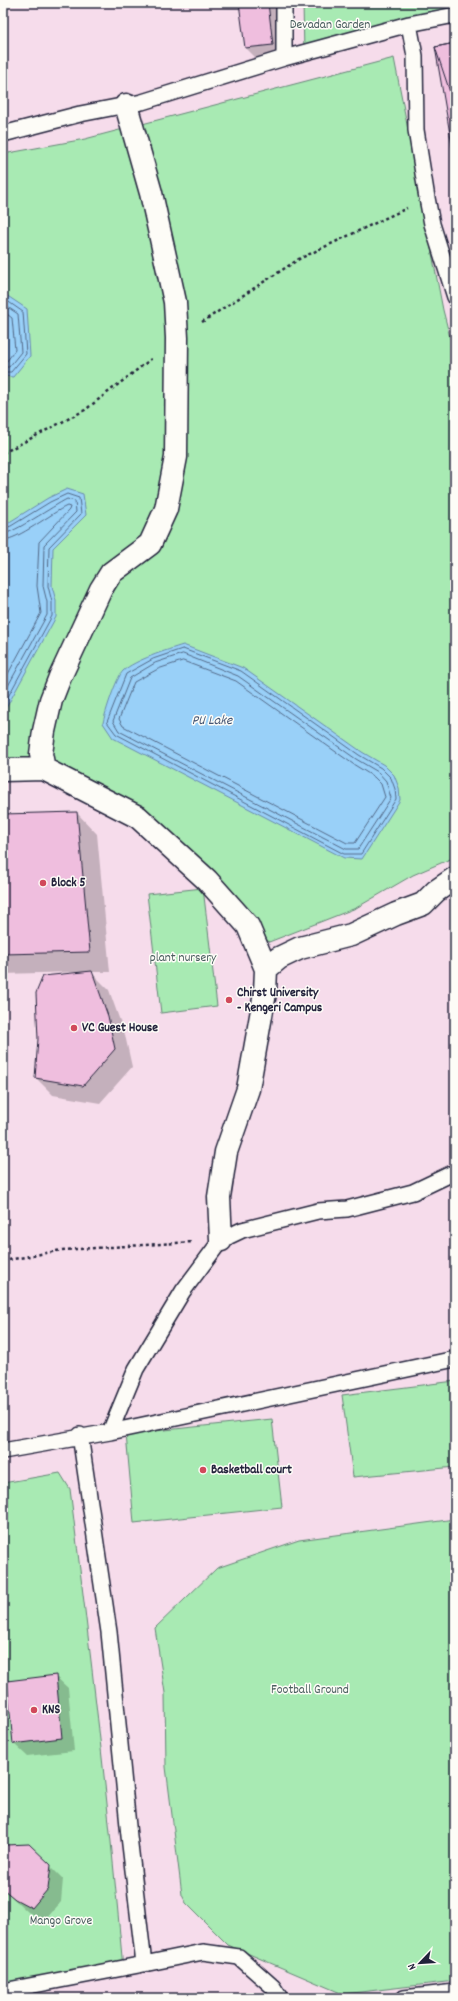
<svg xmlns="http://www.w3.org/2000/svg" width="458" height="2001" viewBox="0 0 458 2001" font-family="Dekko,sans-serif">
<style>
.built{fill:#f6dceb}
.green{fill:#a8eab3;stroke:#658677}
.water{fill:#99d0f8;stroke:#698aac}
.shadow{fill:#0003}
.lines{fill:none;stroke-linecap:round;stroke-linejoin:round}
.shore{stroke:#526887;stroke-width:1}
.building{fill:#efbede;stroke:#22223b}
.service-casing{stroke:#22223b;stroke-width:18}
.minor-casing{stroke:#22223b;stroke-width:25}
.path{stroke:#22223b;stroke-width:2.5;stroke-dasharray:3 3;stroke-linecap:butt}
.service{stroke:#fdfcf7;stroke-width:15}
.minor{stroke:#fdfcf7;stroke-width:22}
.poi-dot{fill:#d1495b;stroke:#fdfcf7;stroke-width:1.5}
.labels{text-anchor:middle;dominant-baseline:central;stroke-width:3;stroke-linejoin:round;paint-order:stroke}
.park-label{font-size:13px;fill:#4a5e5f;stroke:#fdfcf7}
.poi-label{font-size:13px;font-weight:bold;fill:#22223b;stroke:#fdfcf7;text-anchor:start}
.water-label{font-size:14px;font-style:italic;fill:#465674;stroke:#fdfcf7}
</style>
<rect width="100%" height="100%" fill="#f9e9f0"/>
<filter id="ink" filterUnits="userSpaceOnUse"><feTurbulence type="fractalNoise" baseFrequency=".025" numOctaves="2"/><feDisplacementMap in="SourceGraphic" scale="8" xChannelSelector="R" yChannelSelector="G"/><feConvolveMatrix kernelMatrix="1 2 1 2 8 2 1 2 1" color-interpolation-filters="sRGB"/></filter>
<g filter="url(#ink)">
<path class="built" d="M 3,3 L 455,3 L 455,1998 L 3,1998 Z"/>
<path class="green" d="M 303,3 L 455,3 L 455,23 L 304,53 Z
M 394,58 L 443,310 L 455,357 L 455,857 L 413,875 L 356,908 L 269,942 L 152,816 L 3,765 L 3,154 L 85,139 Z
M 203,888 L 217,1006 L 161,1013 L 147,894 Z
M 455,1381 L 455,1467 L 353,1477 L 342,1395 Z
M 272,1419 L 282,1507 L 134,1523 L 126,1434 Z
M 60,1473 L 70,1489 C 90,1648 109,1808 123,1968 L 3,1992 L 3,1483 Z
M 455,1519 L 455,1981 L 343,1994 L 228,1945 L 186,1903 L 182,1895 L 166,1767 L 165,1693 L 155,1628 L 217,1568 L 299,1540 Z"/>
<path class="water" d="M 3,293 L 27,309 L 30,356 L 13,377 L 3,376 Z
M 67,489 L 83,494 L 86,515 L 53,548 L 52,586 L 56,601 L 56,617 L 5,710 L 3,710 L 3,526 L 48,498 Z
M 183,645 L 243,668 L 362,752 L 384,765 L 394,775 L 399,788 L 400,800 L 362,859 L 344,858 L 113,738 L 103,723 C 105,713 116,678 123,671 C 135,660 167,650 183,645 Z"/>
<path class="shadow" d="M 244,3 L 270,3 L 280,13 L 285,57 L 258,60 L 246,48 Z
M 77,813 L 97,834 L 110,972 L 91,972 L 109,990 L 125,1035 L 132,1067 L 100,1103 L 53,1095 L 36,1078 L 75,972 L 3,974 L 3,814 Z
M 55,1676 L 68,1688 L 74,1751 L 27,1756 L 14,1744 Z
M 29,1845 L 63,1879 L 61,1902 L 45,1920 L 28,1912 L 3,1889 L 3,1857 Z"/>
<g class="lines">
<path class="shore" d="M 3,298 L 23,312 L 26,354 L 11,372 L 3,372
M 3,304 L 18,314 L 21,352 L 9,367 L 3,367
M 3,311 L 12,318 L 15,350 L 7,361 L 3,361
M 3,529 L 11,526 L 50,502 L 67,494 L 79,498 L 81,514 L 49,547 L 48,586 L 52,602 L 52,616 L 3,706
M 3,534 C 14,533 53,506 67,499 L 75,501 L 76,512 L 44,545 L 43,586 L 47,602 L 47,615 L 3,695
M 3,540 C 18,540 51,513 67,506 L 70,507 L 69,510 L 39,542 L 37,586 L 41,613 L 3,683
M 183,649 L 241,671 L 359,755 L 381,768 L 391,778 L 395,789 L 396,799 L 361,854 L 344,854 L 116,734 L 107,722 L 126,674 L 153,659 Z
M 183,654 L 238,676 L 356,759 L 378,772 L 386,781 L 391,798 L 358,849 L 346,849 L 119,731 L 113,721 L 130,678 L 155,663 Z
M 183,661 L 236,681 L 353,764 L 374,777 L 381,784 L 385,797 L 355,843 L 347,843 L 123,726 L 119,719 L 134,682 L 158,669 Z"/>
</g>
<path class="building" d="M 239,3 L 268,3 L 273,45 L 245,48 Z
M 455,43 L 455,163 L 435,47 Z
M 455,43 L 455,107 L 435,47 Z
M 77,812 L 90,952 L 3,954 L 3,814 Z
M 92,971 L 108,1016 L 115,1049 L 83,1086 L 35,1078 L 38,1039 L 36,993 L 43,976 Z
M 56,1675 L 62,1738 L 13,1744 L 7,1681 Z
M 29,1844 L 51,1865 L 48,1889 L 32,1908 L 15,1899 L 3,1889 L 3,1854 L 6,1845 Z"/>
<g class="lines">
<g class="service-casing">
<path id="service" d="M 409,24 L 415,56 L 416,130 L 427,198 L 432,224 L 455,297
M 284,58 L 284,3
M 3,134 L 80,114 L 142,102 L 284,58 L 409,24 L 455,15
M 110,1432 L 136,1369 L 183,1291 L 221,1240 L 242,1230 L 318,1211 L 347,1209 L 413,1192 L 455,1172
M 3,1451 L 110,1432 L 455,1359
M 144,1964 L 203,1952 L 239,1957 L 273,1987 L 280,1998
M 3,1991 L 144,1964 L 129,1836 L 109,1632 L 80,1435
M 404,1998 L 455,1992"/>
</g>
<g class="minor-casing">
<path id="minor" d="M 126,105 L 151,193 L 175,302 L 177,338 L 176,457 L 166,509 L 150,544 L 111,573 L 101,589 L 60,677 L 51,700 L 44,731 L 41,754 L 44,769 L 138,817 L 207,880 L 248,926 L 266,969
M 3,770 L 44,769
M 221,1240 L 219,1197 L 226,1152 L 248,1089 L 265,993 L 266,969 L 279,958 L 300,948 L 351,935 L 396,914 L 423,904 L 436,891 L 455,878"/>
</g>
<path class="path" d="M 202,322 L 299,259 L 407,208
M 3,453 L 85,410 L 151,359
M 3,1261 L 62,1250 L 193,1242"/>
<use href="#service" class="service"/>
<use href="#minor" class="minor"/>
</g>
</g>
<g class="poi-dot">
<circle cx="43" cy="883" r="4"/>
<circle cx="229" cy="1000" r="4"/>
<circle cx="74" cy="1028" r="4"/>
<circle cx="203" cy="1470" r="4"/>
<circle cx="34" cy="1710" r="4"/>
</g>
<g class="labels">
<g class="park-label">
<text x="330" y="25">Devadan Garden</text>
<text x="183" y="958">plant nursery</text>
<text x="310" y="1690">Football Ground</text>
<text x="61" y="1921">Mango Grove</text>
</g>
<g class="poi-label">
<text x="51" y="883">Block 5</text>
<text x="237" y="993">Chirst University<tspan x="237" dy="15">- Kengeri Campus</tspan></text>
<text x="82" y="1028">VC Guest House</text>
<text x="211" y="1470">Basketball court</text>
<text x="42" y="1710">KNS</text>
</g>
<g class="water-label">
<text x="212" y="721">PU Lake</text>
</g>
</g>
<rect width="458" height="2001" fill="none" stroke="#fdfcf7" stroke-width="16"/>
<rect x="8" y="8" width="442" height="1985" fill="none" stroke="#22223b" stroke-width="1.5" filter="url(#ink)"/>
<g transform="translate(420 1963) rotate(245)" stroke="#fdfcf7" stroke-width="3" paint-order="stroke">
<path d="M0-3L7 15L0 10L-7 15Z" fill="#22223b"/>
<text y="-6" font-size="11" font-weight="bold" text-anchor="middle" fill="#22223b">N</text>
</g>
</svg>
